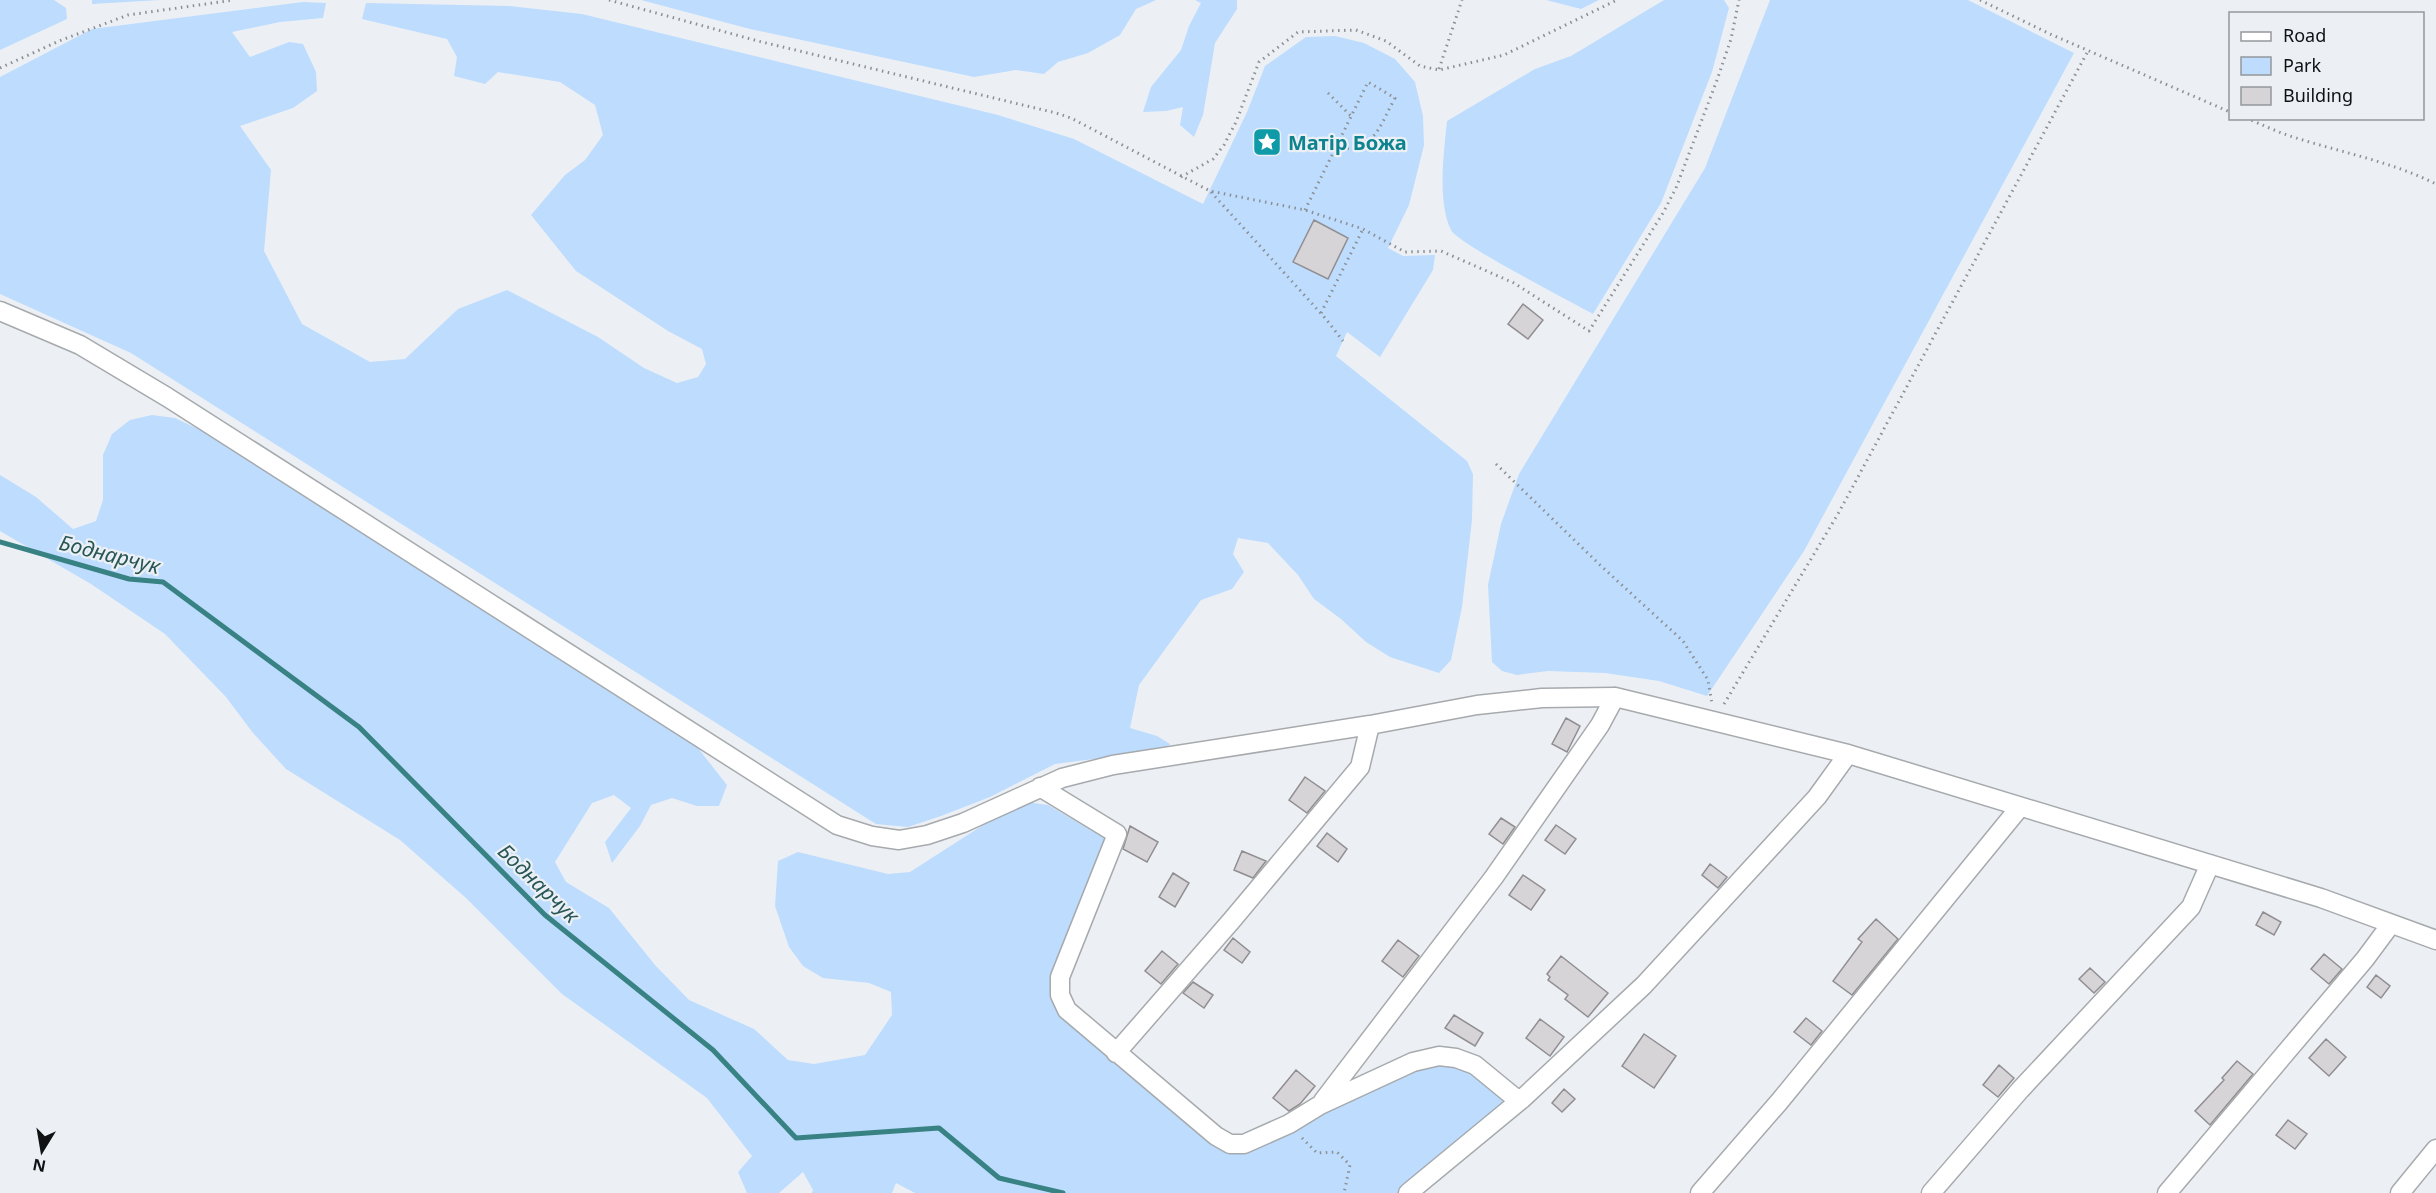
<svg xmlns="http://www.w3.org/2000/svg" width="2436" height="1193" viewBox="0 0 2436 1193" font-family="'Noto Sans',sans-serif">
<style>
.green{fill:#bddcfe}
.lines{fill:none;stroke-linecap:round;stroke-linejoin:round}
.stream{stroke:#388283;stroke-width:5}
.building{fill:#d7d4d7;stroke:#918e91;stroke-width:1.5}
.street-casing{stroke:#a6aaad;stroke-width:21}
.path{stroke:#8d9093;stroke-width:3;stroke-dasharray:1.5 4.5;stroke-linecap:butt}
.street{stroke:#fff;stroke-width:18}
.labels{text-anchor:middle;dominant-baseline:central;stroke-width:4.5;stroke-linejoin:round;paint-order:stroke}
.culture-label{font-size:20px;font-weight:bold;fill:#0d838f;stroke:#ecf0f4;text-anchor:start}
.water-label{font-size:21px;font-style:italic;fill:#285656;stroke:#ecf0f4}
</style>
<rect width="100%" height="100%" fill="#ecf0f4"/>
<path class="green" d="M 0,0 L 54,0 L 66,8 L 67,19 L 0,50 Z
M 92,0 L 160,0 L 92,4 Z
M 641,0 L 1156,0 L 1136,9 L 1120,35 L 1088,53 L 1058,62 L 1044,74 L 1016,70 L 974,77 L 750,29 Z
M 1195,0 L 1237,0 L 1237,9 L 1215,43 L 1203,115 L 1194,137 L 1180,125 L 1183,107 L 1166,111 L 1143,112 L 1151,87 L 1181,50 L 1189,26 L 1201,3 Z
M 1546,0 L 1599,0 L 1581,9 Z
M 1664,0 L 1724,0 L 1729,8 L 1712,72 L 1661,203 L 1593,314 C 1572,302 1458,244 1451,230 C 1437,201 1444,152 1447,121 L 1535,69 L 1571,56 Z
M 1770,0 L 1968,0 L 2074,53 L 1804,551 L 1707,696 L 1659,681 L 1605,673 L 1548,671 L 1517,675 L 1502,671 L 1492,662 L 1488,585 L 1501,524 L 1519,474 L 1705,168 Z
M 303,2 L 326,3 L 323,18 L 280,22 L 232,32 L 250,57 L 289,42 L 303,44 L 316,72 L 317,91 L 293,108 L 240,126 L 271,170 L 264,251 L 302,324 L 370,362 L 405,359 L 458,309 L 507,290 L 598,337 L 644,368 L 677,383 L 698,377 L 706,364 L 702,349 L 668,331 L 576,271 L 531,215 L 565,175 L 585,160 L 603,135 L 595,105 L 560,82 L 498,72 L 485,84 L 454,76 L 457,57 L 447,39 L 362,19 L 366,3 L 509,6 L 582,14 L 998,115 L 1074,139 L 1203,204 L 1247,112 L 1265,66 L 1306,37 L 1335,36 L 1364,43 L 1395,59 L 1415,82 L 1423,116 L 1424,145 L 1409,205 L 1388,248 L 1403,256 L 1435,255 L 1433,270 L 1380,357 L 1347,332 L 1336,356 L 1467,461 L 1473,474 L 1472,520 L 1462,607 L 1451,660 L 1439,673 L 1390,657 L 1366,642 L 1341,619 L 1314,599 L 1298,575 L 1268,543 L 1238,538 L 1233,554 L 1244,572 L 1232,589 L 1201,600 L 1139,685 L 1130,728 L 1157,736 L 1170,744 L 1165,750 L 1055,764 L 990,797 L 941,816 L 908,827 L 876,824 L 131,353 L 0,294 L 0,77 L 92,29 Z
M 152,415 L 175,418 L 242,450 L 683,729 L 727,785 L 719,806 L 697,806 L 672,798 L 651,805 L 640,826 L 612,863 L 605,842 L 631,808 L 614,795 L 592,803 L 555,862 L 566,882 L 609,908 L 655,965 L 689,1000 L 754,1029 L 788,1060 L 814,1064 L 865,1055 L 892,1015 L 891,992 L 869,983 L 823,978 L 803,966 L 789,947 L 775,906 L 778,861 L 798,852 L 888,874 L 910,872 L 1005,811 L 1026,802 L 1048,805 L 1111,842 L 1058,1005 L 1221,1146 L 1414,1066 L 1444,1061 L 1477,1071 L 1521,1108 L 1416,1193 L 915,1193 L 896,1183 L 892,1193 L 812,1193 L 813,1190 L 803,1172 L 779,1193 L 747,1193 L 738,1172 L 752,1156 L 707,1098 L 562,994 L 466,898 L 400,840 L 286,769 L 253,733 L 226,697 L 165,634 L 91,584 L 0,531 L 0,475 L 36,497 L 73,529 L 96,521 L 103,500 L 103,455 L 112,434 L 130,420 Z"/>
<g class="lines">
<path class="stream" d="M 0,542 L 129,579 L 163,582 L 359,727 L 545,915 L 713,1050 L 796,1138 L 939,1128 L 999,1178 L 1063,1193"/>
</g>
<path class="building" d="M 1314,220 L 1348,238 L 1328,279 L 1293,262 Z
M 1523,304 L 1543,320 L 1528,339 L 1508,324 Z
M 1566,718 L 1580,726 L 1567,752 L 1552,744 Z
M 1305,777 L 1325,791 L 1307,813 L 1289,800 Z
M 1501,818 L 1515,827 L 1503,844 L 1489,834 Z
M 1556,825 L 1576,839 L 1565,854 L 1545,840 Z
M 1130,826 L 1158,842 L 1147,862 L 1123,849 Z
M 1327,833 L 1347,849 L 1338,862 L 1317,846 Z
M 1242,851 L 1266,861 L 1253,878 L 1234,870 Z
M 1710,864 L 1727,877 L 1718,888 L 1702,875 Z
M 1173,873 L 1189,883 L 1175,907 L 1159,897 Z
M 1523,875 L 1545,890 L 1531,910 L 1509,895 Z
M 2263,912 L 2281,922 L 2274,935 L 2256,925 Z
M 1876,919 L 1898,939 L 1852,995 L 1833,981 L 1862,942 L 1858,939 Z
M 1233,938 L 1250,952 L 1242,963 L 1224,950 Z
M 1398,940 L 1419,956 L 1403,977 L 1382,961 Z
M 1162,951 L 1178,964 L 1161,984 L 1145,971 Z
M 2324,954 L 2342,969 L 2329,984 L 2311,969 Z
M 1561,956 L 1608,993 L 1588,1017 L 1565,999 L 1568,995 L 1548,980 L 1550,977 L 1547,974 Z
M 2090,968 L 2105,982 L 2094,993 L 2079,979 Z
M 2376,975 L 2390,986 L 2381,998 L 2367,987 Z
M 1193,982 L 1213,995 L 1204,1008 L 1183,993 Z
M 1454,1015 L 1483,1033 L 1475,1046 L 1445,1028 Z
M 1806,1018 L 1822,1031 L 1811,1045 L 1794,1032 Z
M 1540,1019 L 1564,1037 L 1550,1056 L 1526,1038 Z
M 1644,1034 L 1676,1056 L 1654,1088 L 1622,1066 Z
M 2326,1039 L 2346,1057 L 2329,1076 L 2309,1058 Z
M 2237,1061 L 2253,1074 L 2210,1125 L 2195,1111 L 2224,1080 L 2222,1078 Z
M 1999,1065 L 2014,1078 L 1998,1097 L 1983,1085 Z
M 1296,1070 L 1315,1086 L 1300,1104 L 1289,1111 L 1273,1098 Z
M 1564,1089 L 1575,1099 L 1562,1112 L 1552,1103 Z
M 2288,1120 L 2307,1134 L 2295,1149 L 2276,1135 Z"/>
<g class="lines">
<g class="street-casing">
<path id="street" d="M 0,311 L 80,345 L 167,397 L 837,825 L 872,836 L 899,840 L 927,835 L 963,823 L 1062,778 L 1113,765 L 1370,725 L 1477,705 L 1542,698 L 1615,697 L 1848,754 L 2321,898 L 2436,940
M 1040,787 L 1117,834 L 1060,977 L 1060,995 L 1067,1010 L 1216,1136 L 1230,1144 L 1244,1144 L 1289,1124 L 1320,1105 L 1413,1062 L 1439,1056 L 1456,1058 L 1475,1065 L 1514,1097 L 1522,1099
M 1116,1053 L 1232,920 L 1360,767 L 1370,725
M 1323,1101 L 1494,877 L 1600,725 L 1615,697
M 1408,1193 L 1522,1099 L 1644,985 L 1817,797 L 1848,754
M 1700,1193 L 1779,1102 L 2020,807
M 1931,1193 L 2020,1090 L 2191,907 L 2210,864
M 2167,1193 L 2365,959 L 2391,924
M 2400,1193 L 2436,1149"/>
</g>
<path class="path" d="M 609,0 L 758,41 L 1056,113 L 1071,118 L 1210,191 L 1305,210 L 1363,229 L 1405,252 L 1441,251 L 1514,283 L 1589,331 L 1663,213 L 1676,188 L 1717,80 L 1731,39 L 1739,0
M 1980,0 L 2050,34 L 2230,112
M 0,68 L 59,41 L 128,15 L 234,0
M 1439,69 L 1462,0
M 1328,93 L 1351,116
M 2246,118 C 2261,124 2275,131 2290,136 C 2339,152 2390,161 2436,184
M 1181,177 L 1213,159 L 1224,145 L 1236,122 L 1259,62 L 1298,32 L 1356,30 L 1386,41 L 1420,66 L 1439,70 L 1504,55 L 1617,0
M 1211,192 L 1326,319 L 1343,341
M 1305,210 L 1368,82 L 1395,98 C 1380,125 1373,155 1336,147
M 1321,313 L 1363,229
M 1496,464 L 1600,565 L 1683,641 L 1708,680 L 1712,704
M 1724,704 L 1838,514 L 2088,51
M 1302,1138 L 1317,1153 L 1337,1152 L 1350,1165 L 1344,1193"/>
<use href="#street" class="street"/>
</g>
<defs>
<g id="sight-square" transform="scale(1.5)"><rect x="-9" y="-9" width="18" height="18" rx="4" fill="#0f9aa8" stroke="#ecf0f4"/><path d="M0-6L1.8-2.2L6-1.7L2.9 1.2L3.7 5.4L0 3.3L-3.7 5.4L-2.9 1.2L-6-1.7L-1.8-2.2Z" fill="#fff"/></g>
</defs>
<g fill-rule="evenodd">
<use href="#sight-square" x="1267" y="142"/>
</g>
<g class="labels">
<g class="culture-label">
<text x="1288" y="142">Матір Божа</text>
</g>
<g class="water-label">
<text transform="translate(110 554) rotate(14)">Боднарчук</text>
<text transform="translate(539 883) rotate(44)">Боднарчук</text>
</g>
</g>
<rect x="2229" y="12" width="195" height="108" fill="#ecf0f4" stroke="#94979a" stroke-width="1.5"/>
<rect x="2241" y="32" width="30" height="9" fill="#ffffff" stroke="#94979a" stroke-width="1.5"/>
<text x="2283" y="42" font-size="18" fill="#0f1112">Road</text>
<rect x="2241" y="57" width="30" height="18" fill="#bddcfe" stroke="#94979a" stroke-width="1.5"/>
<text x="2283" y="72" font-size="18" fill="#0f1112">Park</text>
<rect x="2241" y="87" width="30" height="18" fill="#d7d4d7" stroke="#94979a" stroke-width="1.5"/>
<text x="2283" y="102" font-size="18" fill="#0f1112">Building</text>
<g transform="translate(42 1151) rotate(191)" stroke="#ecf0f4" stroke-width="4.5" paint-order="stroke">
<path d="M0-4.5L10 22L0 15L-10 22Z" fill="#0f1112"/>
<text y="-9" font-size="16" font-weight="bold" text-anchor="middle" fill="#0f1112">N</text>
</g>
</svg>
